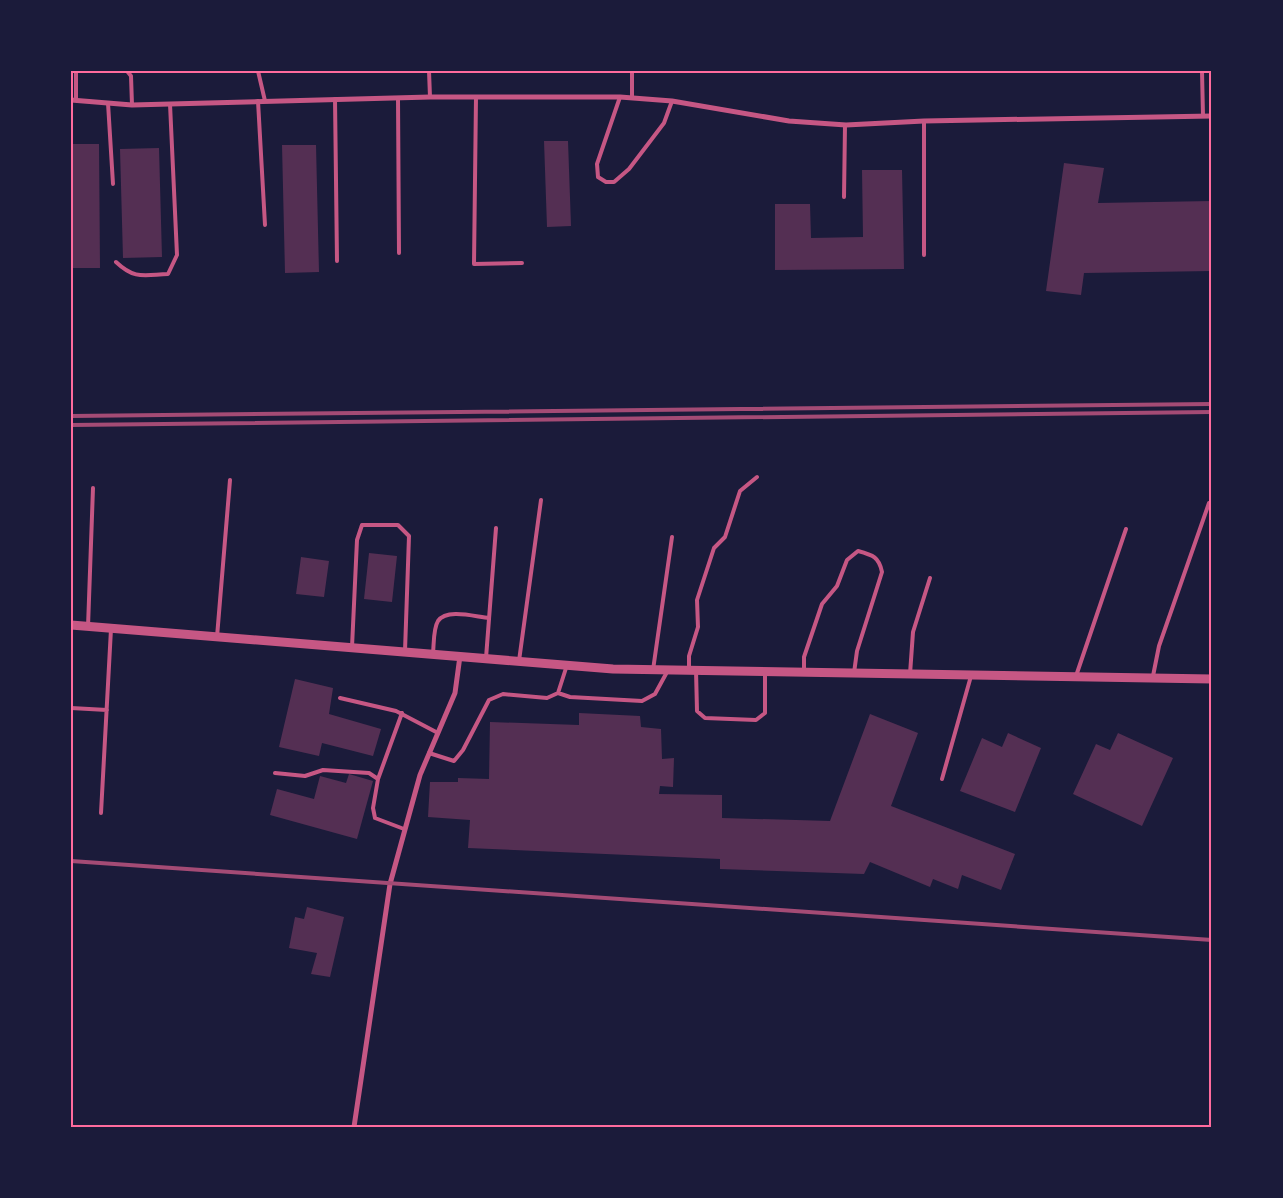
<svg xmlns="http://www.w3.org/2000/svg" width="1283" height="1198" viewBox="0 0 1283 1198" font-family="'DM Sans',sans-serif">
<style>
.building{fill:#542f53}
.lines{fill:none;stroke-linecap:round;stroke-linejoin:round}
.service{stroke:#c65784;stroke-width:4}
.minor{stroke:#c65784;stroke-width:5}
.tertiary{stroke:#c65784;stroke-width:9}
.rail{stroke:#a44b75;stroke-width:4}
.neatline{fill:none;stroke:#ff6b9d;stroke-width:2}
</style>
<rect width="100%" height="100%" fill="#1b1b3a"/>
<path class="building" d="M 544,141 L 568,141 L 571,226 L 547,227 Z
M 71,144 L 99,144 L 100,268 L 71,268 Z
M 282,145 L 316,145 L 319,272 L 285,273 Z
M 159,148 L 162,257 L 123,258 L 120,149 Z
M 1064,163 L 1104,168 L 1098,203 L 1212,201 L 1212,271 L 1084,273 L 1081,295 L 1046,291 Z
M 862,170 L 902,170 L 904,269 L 775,270 L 775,204 L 810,204 L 811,238 L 863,237 Z
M 369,553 L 397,556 L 392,602 L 364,599 Z
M 301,557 L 329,561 L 324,597 L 296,594 Z
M 295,679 L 333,688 L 329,714 L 381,729 L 373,756 L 322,743 L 319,756 L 279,747 Z
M 579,713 L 640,716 L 641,727 L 661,729 L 662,759 L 674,758 L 673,787 L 660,786 L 659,794 L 722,795 L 722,818 L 830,821 L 870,714 L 918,733 L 891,806 L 1015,854 L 1001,890 L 962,875 L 958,889 L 933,879 L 930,887 L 870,862 L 864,874 L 720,869 L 720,859 L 468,848 L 470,820 L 428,817 L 430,782 L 458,782 L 458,778 L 489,779 L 490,722 L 579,725 Z
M 1008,733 L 1041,748 L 1015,812 L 960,791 L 982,738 L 1002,747 Z
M 1118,733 L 1173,758 L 1142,826 L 1073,794 L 1096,744 L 1110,750 Z
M 349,774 L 373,781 L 357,839 L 270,815 L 277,789 L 314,799 L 320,776 L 346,783 Z
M 307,907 L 344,917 L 330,977 L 311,974 L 317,953 L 289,948 L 295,917 L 304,919 Z"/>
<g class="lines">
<path class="service" d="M 76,71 L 76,100
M 127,71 L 131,76 L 132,105
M 258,71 L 265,101
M 429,71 L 430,97
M 632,71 L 632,98
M 1202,71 L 1203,116
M 476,97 L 474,264 L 522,263
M 620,97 L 597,164 L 598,177 L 606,182 L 614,182 L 629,169 L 664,123 L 672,101
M 398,98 L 399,253
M 335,99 L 337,261
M 258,101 L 265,225
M 108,103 L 113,184
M 844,197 L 845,125
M 924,255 L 924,121
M 116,262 C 135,280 144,275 168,274 L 177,255 L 170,104
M 88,627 L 93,488
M 217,637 L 230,480
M 352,647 L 357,540 L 362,525 L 398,525 L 409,536 L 405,651
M 433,653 C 434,645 433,629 438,621 C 447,608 476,617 489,618
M 486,658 L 496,528
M 519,661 L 541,500
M 653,670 L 672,537
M 689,670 L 689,656 L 698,627 L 697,600 L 714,548 L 725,537 L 740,491 L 757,477
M 696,670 L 697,711 L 705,718 L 756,720 L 765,713 L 765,672
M 804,672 L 804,657 L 822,604 L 837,586 L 847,560 L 858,551 C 873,555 879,557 882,572 L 857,651 L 854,673
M 910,674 L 913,632 L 930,578
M 1076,676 L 1126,529
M 1153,676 L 1159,646 L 1209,503
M 558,693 L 570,697 L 642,701 L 655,694 L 667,672
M 340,698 L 396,711 L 438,733
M 71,708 L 107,710
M 429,753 L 454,761 L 463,750 L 489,700 L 503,694 L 547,698 L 558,693 L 567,665
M 275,773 L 305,776 L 323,770 L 369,773 L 378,779 L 373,808 L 375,818 L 404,829
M 378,779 L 402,713
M 942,779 L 971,676
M 101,813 L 111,629"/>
<path class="minor" d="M 71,100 L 132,105 L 430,97 L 620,97 L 672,101 L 789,121 L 846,125 L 924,121 L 1212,116
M 354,1127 L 390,884 L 420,775 L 455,693 L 460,656"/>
<path class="tertiary" d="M 71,625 L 613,669 L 1212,679"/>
<path class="rail" d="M 71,416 L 1212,404
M 71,425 L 1212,412
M 71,861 L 1212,940"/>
</g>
<rect width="1283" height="1198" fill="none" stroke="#1b1b3a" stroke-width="145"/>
<rect x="72" y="72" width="1138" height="1054" class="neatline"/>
</svg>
